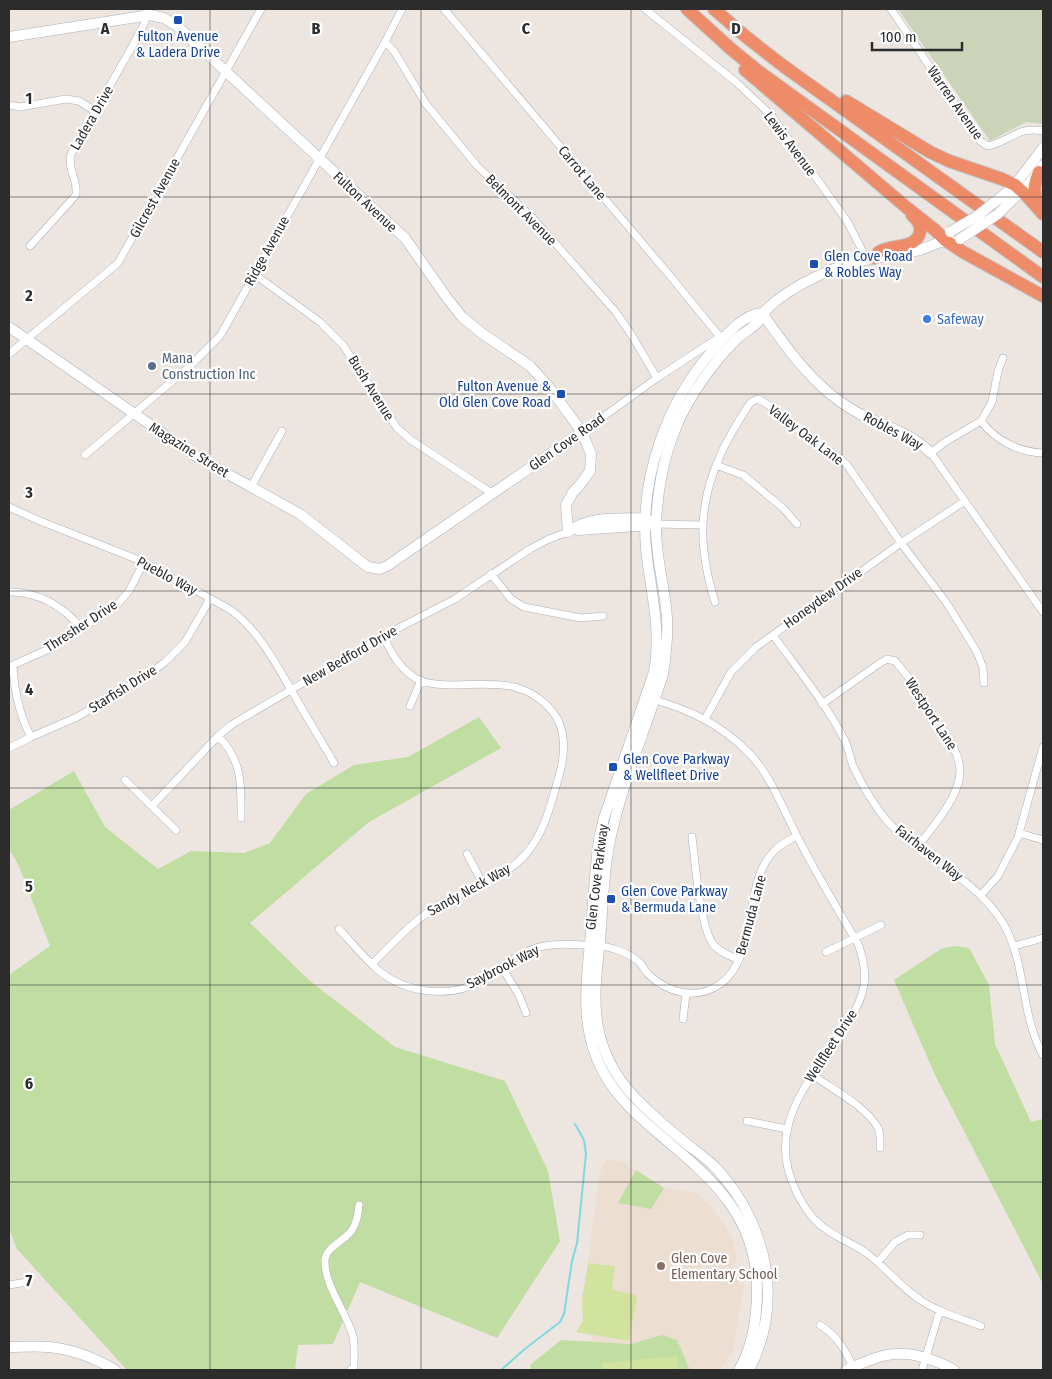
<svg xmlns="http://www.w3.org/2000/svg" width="1052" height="1379" viewBox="0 0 1052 1379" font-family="'Fira Sans Condensed',sans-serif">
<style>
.education{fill:#ecdfd1}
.green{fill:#c0dda2}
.cemetery{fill:#cbd4b9}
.pitch{fill:#d2e39f}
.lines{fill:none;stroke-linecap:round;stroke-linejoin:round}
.stream{stroke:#7ed9e3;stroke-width:2}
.street-casing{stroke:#acb0b7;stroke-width:8}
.secondary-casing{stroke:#acb0b7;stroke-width:11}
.highway-casing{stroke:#c4c4c4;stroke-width:14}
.street{stroke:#fff;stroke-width:7}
.secondary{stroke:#fff;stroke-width:10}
.highway{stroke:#ee8c69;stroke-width:12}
.secondary-bridge-casing{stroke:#acb0b7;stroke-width:11;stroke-linecap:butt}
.secondary-bridge{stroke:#fff;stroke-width:10}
.grid{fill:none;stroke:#2c2c2c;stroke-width:1;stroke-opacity:0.55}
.transit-dot{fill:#1a4fb4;stroke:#fff;stroke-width:2}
.shop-dot{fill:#3f7fe0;stroke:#fff;stroke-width:2}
.service-dot{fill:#5c6f8a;stroke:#fff;stroke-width:2}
.education-dot{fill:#8d6e63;stroke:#fff;stroke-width:2}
.labels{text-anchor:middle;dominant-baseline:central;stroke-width:4.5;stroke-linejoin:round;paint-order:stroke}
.transit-label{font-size:14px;fill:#164399;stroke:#fff;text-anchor:start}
.street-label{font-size:14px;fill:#2c2c2c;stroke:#fff}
.shop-label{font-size:14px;fill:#366cbe;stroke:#fff;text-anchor:start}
.service-label{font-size:14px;fill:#4e5e75;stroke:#fff;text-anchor:start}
.education-label{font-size:14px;fill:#785e54;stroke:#fff;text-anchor:start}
.grid-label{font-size:16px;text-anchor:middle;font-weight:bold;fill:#2c2c2c;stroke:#fff;stroke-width:4.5;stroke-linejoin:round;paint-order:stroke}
</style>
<rect width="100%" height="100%" fill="#ece5e0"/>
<path class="education" d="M 611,1159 L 624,1163 L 664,1188 L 696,1193 L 713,1209 L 732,1237 L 737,1257 L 733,1270 L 738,1274 L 738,1283 L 744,1284 L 733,1353 L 718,1370 L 690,1370 L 677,1340 L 662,1335 L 631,1344 L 592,1342 L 592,1335 L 576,1332 L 583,1321 L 582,1301 L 588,1263 L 599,1176 L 604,1163 Z"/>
<path class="green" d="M 479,717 L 501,748 L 369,822 L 250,923 L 310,981 L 395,1047 L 505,1081 L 548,1171 L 560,1241 L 497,1338 L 360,1282 L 333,1344 L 298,1345 L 295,1370 L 127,1370 L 17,1249 L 9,1229 L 9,975 L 50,946 L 18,864 L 9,849 L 9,810 L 74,771 L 105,827 L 158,869 L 191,851 L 244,853 L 270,843 L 306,794 L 354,765 L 408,757 Z
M 954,946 L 969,948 L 989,985 L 995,1044 L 1031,1122 L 1043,1119 L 1043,1284 L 935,1075 L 894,980 L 941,949 Z
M 636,1170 L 664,1188 L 651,1209 L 618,1203 Z
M 662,1335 L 677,1340 L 690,1370 L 531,1370 L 530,1365 L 561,1340 L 631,1344 Z"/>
<path class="cemetery" d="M 898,9 L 1043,9 L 1043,124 L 1026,122 L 990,141 Z"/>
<path class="pitch" d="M 588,1263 L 615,1266 L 612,1290 L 633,1294 L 637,1297 L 629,1341 L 576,1332 L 583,1321 L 582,1301 Z
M 677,1356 L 678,1370 L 603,1370 L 602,1363 Z"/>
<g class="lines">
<path class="stream" d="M 501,1370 L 526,1348 L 560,1322 L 564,1314 L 572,1261 L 577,1243 L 586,1154 L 584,1140 L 575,1124"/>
<g class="street-casing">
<path id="street" d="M 444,9 L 671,277 L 720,337
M 645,9 L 737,83 L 772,116 L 847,221 L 861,248 L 866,260
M 891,9 L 980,141 L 988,146 C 1011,141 1017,126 1043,131
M 385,42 L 394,51 L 426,104 L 478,167 L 532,217 L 615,311 L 631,334 L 657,378
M 9,105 L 20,107 L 66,99 L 79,101 L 95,111
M 30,246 L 76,195 C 78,180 67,168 71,154 L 133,45 L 145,22 L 147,9
M 254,274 L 320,322 L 343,345 L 397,428 L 411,440 L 493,494
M 9,354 L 118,263 L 261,9
M 1003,358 L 998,371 L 992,402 L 981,421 L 945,442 L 931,453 L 1043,612
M 981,421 C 996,441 1019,452 1043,453
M 582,432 L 657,378 L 721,336
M 85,455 L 189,367 L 220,336 L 385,42 L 402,9
M 716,465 L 743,475 L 783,508 L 797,524
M 251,487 L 282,431
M 9,507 L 40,521 L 144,562 L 231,610 C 259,631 276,664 293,693 C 306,716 320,739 334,763
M 656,524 L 702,525
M 491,574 L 511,599 L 524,607 L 581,618 L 603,616
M 9,592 C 40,592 63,606 82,629
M 715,602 C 699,550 697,507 720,456 C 727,439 738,422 748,406 L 751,402 L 758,399 C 777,408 791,426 809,438 C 822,447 835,453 847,465 L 901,543 L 946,602 L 977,652 L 983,668 L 984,683
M 773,635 C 796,667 828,706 845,741 C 849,749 850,758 853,766 C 862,785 874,805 887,821 C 922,858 975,877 1003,923 C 1027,964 1020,1014 1043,1055
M 652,699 C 690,710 720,724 748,752 C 770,774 782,807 796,834 C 815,872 837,908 858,944 C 863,957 866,971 864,985 C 861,1003 851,1018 841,1033 C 814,1074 775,1116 788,1169 C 793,1188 801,1204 814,1219 C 828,1234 848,1241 865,1252 C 885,1266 899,1286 919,1299 C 937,1312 960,1318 981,1326
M 822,704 L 880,663 L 887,659 L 895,661 L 909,678 L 954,748 C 957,755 960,763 960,771 C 960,796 933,827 918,846
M 410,706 L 421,680
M 705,719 L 731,672 L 756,647 L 901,543 L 965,501
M 218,736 C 243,761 241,785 241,818
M 31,737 C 19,714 14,690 13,665 L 51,648 L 116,606 L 129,591 L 144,562
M 9,748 L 31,737 L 77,717 L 148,675 L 165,662 L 185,642 L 210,599
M 125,780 L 176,830
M 152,806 L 218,736 L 231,725 L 383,636 L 455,599 L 530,549 L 549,539 L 568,532
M 1019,833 L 1043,840
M 692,837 C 695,860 700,927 713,944 C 719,952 730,956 739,960
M 467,854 L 483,884
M 981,895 L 998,876 L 1018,837 L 1043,747
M 339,929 C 352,943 364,958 378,970 C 405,993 450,999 481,981 C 499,970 516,954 536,948 C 555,942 577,945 597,946 C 610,946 629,953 639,962 C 642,965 645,970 648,974 C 668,993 696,1001 720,984 C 759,958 741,883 775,850 C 781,844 789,840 797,836
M 1015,946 L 1043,938
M 826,952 L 881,925
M 372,964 C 392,944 411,923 434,908 C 464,889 500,882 525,855 C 545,833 551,803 559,776 C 565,755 567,728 552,711 C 525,679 493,684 455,685 C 444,685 432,685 421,681 C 401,672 392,654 383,636
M 502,968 L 519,995 L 526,1013
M 683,1019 L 686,994
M 813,1075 C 832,1089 867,1107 878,1128 C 881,1135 880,1142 880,1148
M 747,1121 L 787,1129
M 878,1262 L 895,1242 L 908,1235 L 920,1235
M 9,1285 L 27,1282
M 820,1325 C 837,1336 845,1349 853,1367
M 350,1370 L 354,1367 C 354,1357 355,1346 353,1336 C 347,1314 324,1284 325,1261 C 325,1247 345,1241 352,1230 C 357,1223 358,1214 359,1205
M 922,1370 L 940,1310"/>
</g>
<g class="secondary-casing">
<path id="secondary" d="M 9,37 L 150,15 L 164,18 L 177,26 L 405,238 L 447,298 L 462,317 L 483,334 L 530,366 L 549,387 L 582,432 L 591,454 L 590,471 L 579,486 L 573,492 L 566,505 L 568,532
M 1005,194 L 1015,185 L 1043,148
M 1012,200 L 1029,184 L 1043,165
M 762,313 C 790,353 819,394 864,416 C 888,427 912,434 931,453
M 9,327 L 197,457 L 300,514 L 368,567 L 380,569 L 387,566 L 582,432
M 578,530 L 651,525
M 568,532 C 590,515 619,519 645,518 L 651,521
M 9,1347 C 22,1347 35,1346 48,1347 C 72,1349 95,1358 115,1370
M 739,1370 C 753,1346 757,1318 757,1290 C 757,1215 711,1178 659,1134 C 633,1112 610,1091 597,1059 C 580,1018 587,976 591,933 C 593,901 595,870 599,839 L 604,818 L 654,672 C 662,630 650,589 646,548 C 640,477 666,404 712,351 C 724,337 743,314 762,313
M 749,1370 C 765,1339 771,1304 766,1269 C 759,1229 743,1197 715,1167 C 707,1159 697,1152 688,1145 C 649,1112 611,1085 599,1032 C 592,1002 597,970 600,940 C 603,906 603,870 611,836 C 623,781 646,728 663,674 C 666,655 668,637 667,618 C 665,586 655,556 656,524 C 659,453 680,402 727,349 C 731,345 735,340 740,336 C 746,331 754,327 758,322 C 761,319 761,315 764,312 C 780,295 802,283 824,273 C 853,260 884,257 915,251 C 928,249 939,240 951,240
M 846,1370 C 876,1357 896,1347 929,1359 C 938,1362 946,1365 954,1370"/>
</g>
<g class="highway-casing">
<path id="highway" d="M 687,9 L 731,49 L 758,71 L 1043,277
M 714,9 L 745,36 L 782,65 L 1043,252
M 745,70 L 906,207 L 935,230 L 945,240 L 963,252 L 1043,296
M 846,101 L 930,152 L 949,161 L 1002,179 L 1015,185 L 1027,196 L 1043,214
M 1039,172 C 1034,184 1032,194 1040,205
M 874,258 C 876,256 877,254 879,252 C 891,244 916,250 920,232 C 921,224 917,220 912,215"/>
</g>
<use href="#street" class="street"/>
<use href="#secondary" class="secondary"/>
<use href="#highway" class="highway"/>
<g class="secondary-bridge-casing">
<path id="secondary-bridge" d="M 950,232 L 977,216 L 1005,194
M 960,239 L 998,214 L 1012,200"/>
</g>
<use href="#secondary-bridge" class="secondary-bridge"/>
</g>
<path class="grid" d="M 210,9 L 210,1370M 421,9 L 421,1370M 631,9 L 631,1370M 842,9 L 842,1370M 9,197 L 1043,197M 9,394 L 1043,394M 9,591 L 1043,591M 9,788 L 1043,788M 9,985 L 1043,985M 9,1182 L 1043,1182"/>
<g class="transit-dot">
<rect x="173" y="15" width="10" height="10" rx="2.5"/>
<rect x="809" y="259" width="10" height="10" rx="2.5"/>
<rect x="556" y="389" width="10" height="10" rx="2.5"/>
<rect x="608" y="762" width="10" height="10" rx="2.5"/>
<rect x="606" y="894" width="10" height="10" rx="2.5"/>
</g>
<circle class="shop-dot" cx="927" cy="319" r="5"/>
<circle class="service-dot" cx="152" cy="366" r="5"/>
<circle class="education-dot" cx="661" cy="1266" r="5"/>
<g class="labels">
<g class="transit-label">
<text x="178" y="36" text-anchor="middle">Fulton Avenue<tspan x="178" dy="16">&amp; Ladera Drive</tspan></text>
<text x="824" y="256">Glen Cove Road<tspan x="824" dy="16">&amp; Robles Way</tspan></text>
<text x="551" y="386" text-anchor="end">Fulton Avenue &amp;<tspan x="551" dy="16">Old Glen Cove Road</tspan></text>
<text x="623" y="759">Glen Cove Parkway<tspan x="623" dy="16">&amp; Wellfleet Drive</tspan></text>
<text x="621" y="891">Glen Cove Parkway<tspan x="621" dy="16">&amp; Bermuda Lane</tspan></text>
</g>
<g class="street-label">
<text transform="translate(955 103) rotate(55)">Warren Avenue</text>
<text transform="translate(92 118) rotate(-60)">Ladera Drive</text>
<text transform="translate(790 144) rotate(53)">Lewis Avenue</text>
<text transform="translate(582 173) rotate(50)">Carrot Lane</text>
<text transform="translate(155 198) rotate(-61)">Gilcrest Avenue</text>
<text transform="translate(365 202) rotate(43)">Fulton Avenue</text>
<text transform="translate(521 210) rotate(45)">Belmont Avenue</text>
<text transform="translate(267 251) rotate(-61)">Ridge Avenue</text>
<text transform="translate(371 388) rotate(58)">Bush Avenue</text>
<text transform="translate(893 431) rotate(28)">Robles Way</text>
<text transform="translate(806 435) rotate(37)">Valley Oak Lane</text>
<text transform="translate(567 442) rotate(-35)">Glen Cove Road</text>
<text transform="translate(189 450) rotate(32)">Magazine Street</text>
<text transform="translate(167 576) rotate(28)">Pueblo Way</text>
<text transform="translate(823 598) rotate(-36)">Honeydew Drive</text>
<text transform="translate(81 626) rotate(-33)">Thresher Drive</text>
<text transform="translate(350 656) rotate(-30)">New Bedford Drive</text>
<text transform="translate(123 689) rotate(-32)">Starfish Drive</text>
<text transform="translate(931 714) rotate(57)">Westport Lane</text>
<text transform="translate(929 853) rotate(38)">Fairhaven Way</text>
<text transform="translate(597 877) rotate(-83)">Glen Cove Parkway</text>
<text transform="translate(469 890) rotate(-29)">Sandy Neck Way</text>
<text transform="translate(751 915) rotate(-75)">Bermuda Lane</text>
<text transform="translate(503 967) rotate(-27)">Saybrook Way</text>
<text transform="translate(831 1046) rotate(-57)">Wellfleet Drive</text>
</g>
<g class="shop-label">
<text x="937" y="319">Safeway</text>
</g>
<g class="service-label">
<text x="162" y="358">Mana<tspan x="162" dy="16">Construction Inc</tspan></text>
</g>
<g class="education-label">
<text x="671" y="1258">Glen Cove<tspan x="671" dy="16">Elementary School</tspan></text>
</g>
</g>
<g class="grid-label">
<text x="105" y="34">A</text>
<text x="316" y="34">B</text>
<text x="526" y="34">C</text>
<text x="736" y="34">D</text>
<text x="29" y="104">1</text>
<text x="29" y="301">2</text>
<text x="29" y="498">3</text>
<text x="29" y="695">4</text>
<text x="29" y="892">5</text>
<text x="29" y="1089">6</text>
<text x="29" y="1286">7</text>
</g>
<rect width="1052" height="1379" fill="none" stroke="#2c2c2c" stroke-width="20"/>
<path d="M872 42v8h90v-8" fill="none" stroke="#2c2c2c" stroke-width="2.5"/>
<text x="880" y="42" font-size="15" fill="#2c2c2c" stroke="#ffffff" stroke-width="4" paint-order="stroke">100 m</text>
</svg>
